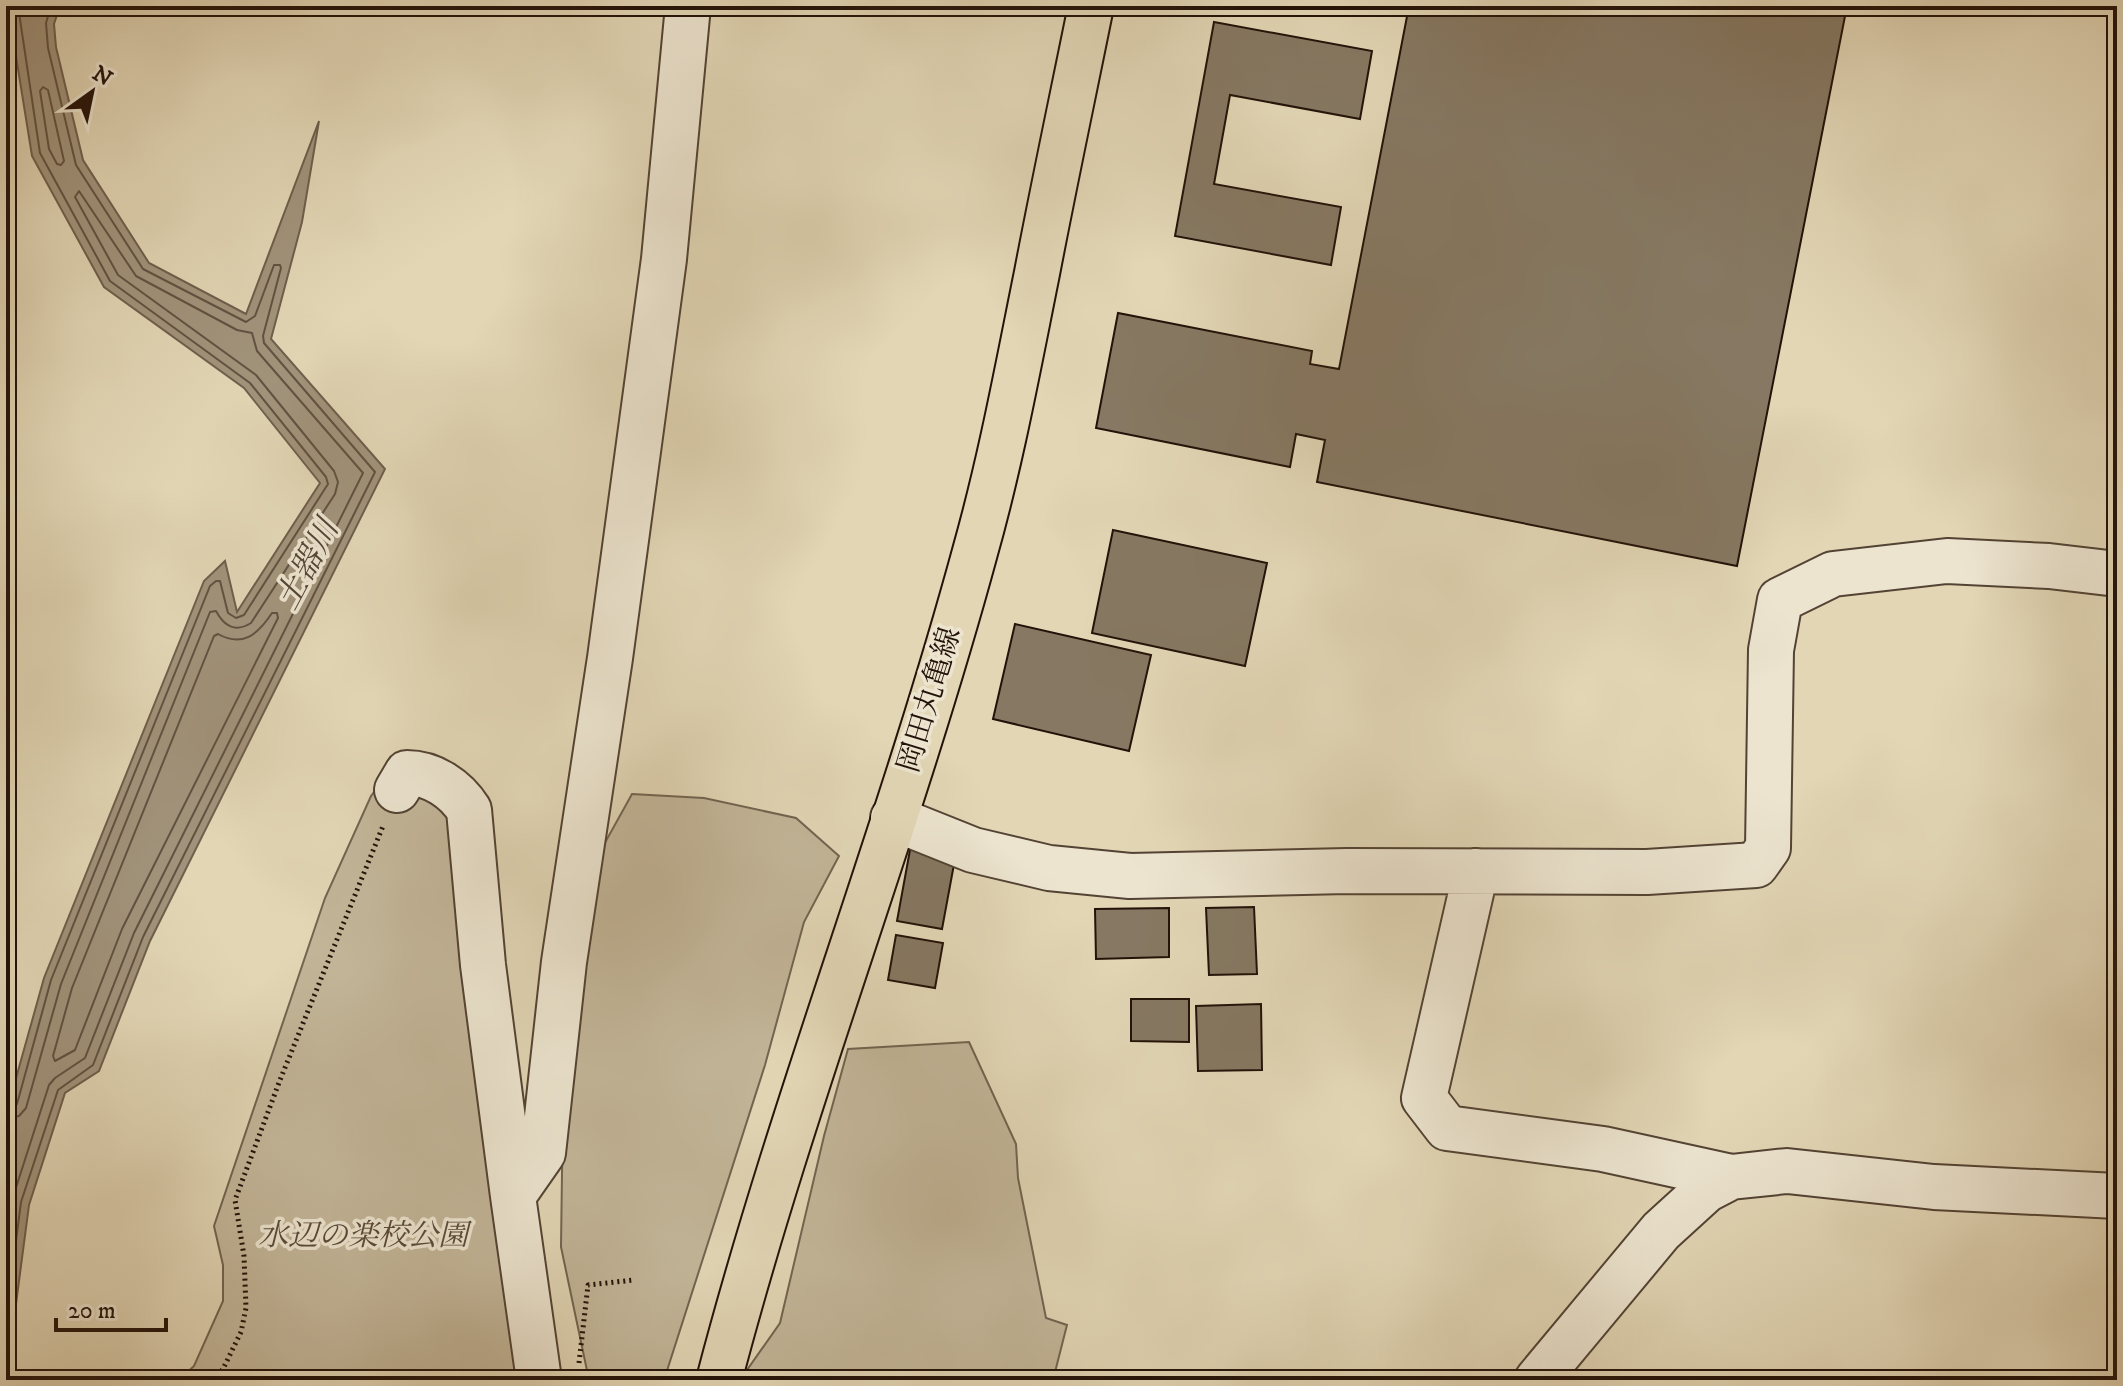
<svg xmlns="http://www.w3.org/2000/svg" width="2123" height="1386" viewBox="0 0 2123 1386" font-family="'IM FELL DW Pica','Noto Serif JP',serif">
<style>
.green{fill:#c2b598;stroke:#726450;stroke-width:2}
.water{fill:#a1937b;stroke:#6f5f4d;stroke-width:2}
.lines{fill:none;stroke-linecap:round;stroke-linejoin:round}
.shore{stroke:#625242;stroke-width:2}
.building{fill:#867862;stroke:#231209;stroke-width:2}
.minor-casing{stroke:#534334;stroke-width:48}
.major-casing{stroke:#231209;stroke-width:48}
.path{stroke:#231209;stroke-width:5;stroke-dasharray:2 4;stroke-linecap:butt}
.minor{stroke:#ece4cf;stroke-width:44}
.major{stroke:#e2d6b5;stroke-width:44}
.labels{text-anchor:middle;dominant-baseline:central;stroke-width:7;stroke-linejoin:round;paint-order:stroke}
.street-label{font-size:30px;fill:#231209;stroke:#ece4cf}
.park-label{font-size:30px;font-style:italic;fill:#5b4b3b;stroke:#ece4cf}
.water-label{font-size:32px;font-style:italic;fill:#554637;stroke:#ece4cf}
</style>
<rect width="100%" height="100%" fill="#e2d6b5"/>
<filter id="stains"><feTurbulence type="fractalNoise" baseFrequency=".0025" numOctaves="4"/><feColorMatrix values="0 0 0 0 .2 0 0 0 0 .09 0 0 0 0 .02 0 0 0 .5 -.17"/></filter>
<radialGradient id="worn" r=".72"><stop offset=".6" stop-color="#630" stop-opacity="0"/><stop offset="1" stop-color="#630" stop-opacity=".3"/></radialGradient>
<path class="green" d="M 381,783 L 447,794 L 523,1380 L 179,1380 L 194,1366 L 223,1301 L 223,1265 L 214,1226 L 325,898 L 371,796 Z
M 632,794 L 704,798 L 796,818 L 839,856 L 804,922 L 765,1065 L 664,1380 L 589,1380 L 561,1247 L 563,1100 L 582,884 Z
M 969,1042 L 1016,1144 L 1018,1178 L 1046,1318 L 1067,1325 L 1053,1380 L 740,1380 L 780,1323 L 824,1136 L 848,1049 Z"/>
<path class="water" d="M 10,6 L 60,6 L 54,24 L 56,47 L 83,160 L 149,263 L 246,314 L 319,121 L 302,222 L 271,339 L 385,469 L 150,941 L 99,1071 L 65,1093 L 29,1205 L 6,1380 L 6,1114 L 44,978 L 204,581 L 225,561 L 237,612 L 320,483 L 244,388 L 104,287 L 32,156 L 9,13 Z"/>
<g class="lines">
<path class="shore" d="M 43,87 L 48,90 L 64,161 L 61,165 L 57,164 L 49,149 L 40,91 Z
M 272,613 L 277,613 L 278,618 L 122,929 L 75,1050 L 55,1061 L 53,1056 L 72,988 L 214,636 L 218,634 C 243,648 258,634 272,613 Z
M 6,1109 L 12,1108 L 17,1104 L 51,980 L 210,586 L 216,581 L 220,581 L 228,613 L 236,618 L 244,615 L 328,484 L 326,477 L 250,383 L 110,281 L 40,153 L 18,6
M 6,1119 L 19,1116 L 26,1108 L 61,984 L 210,612 L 216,611 C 224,626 235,633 251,623 L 335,494 L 338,482 L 334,471 L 256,375 L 118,275 L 75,197 L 79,191 L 136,276 L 237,330 L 252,333 L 257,351 L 363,473 L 134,933 L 85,1058 L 55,1078 L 49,1085 L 12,1200 L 6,1242
M 6,1319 L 21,1202 L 58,1090 L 93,1065 L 143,937 L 375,472 L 264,343 L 263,336 L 281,268 L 280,265 L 274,265 L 255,316 L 246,322 L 143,269 L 76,165 L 48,48 L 46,23 L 51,6"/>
</g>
<path class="building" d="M 1409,6 L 1847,6 L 1737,566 L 1317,482 L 1325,440 L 1296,434 L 1290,467 L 1096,428 L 1118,313 L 1312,351 L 1310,364 L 1339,369 Z
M 1214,22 L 1372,51 L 1360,119 L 1230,95 L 1214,184 L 1341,207 L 1331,265 L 1175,236 Z
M 1113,530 L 1267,563 L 1245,666 L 1092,633 Z
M 1015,624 L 1151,655 L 1129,751 L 993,719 Z
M 912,839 L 957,848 L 942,929 L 897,921 Z
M 1254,907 L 1257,974 L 1209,975 L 1206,908 Z
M 1169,908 L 1169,957 L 1096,959 L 1095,909 Z
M 896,935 L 943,943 L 935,988 L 888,980 Z
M 1131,999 L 1189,999 L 1189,1042 L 1131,1041 Z
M 1261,1004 L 1262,1070 L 1198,1071 L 1196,1006 Z"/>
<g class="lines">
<g class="minor-casing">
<path id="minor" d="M 397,790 L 407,773 C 432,773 456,789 469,810 L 483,965 L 513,1196
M 893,818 L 973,850 L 1049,868 L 1130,876 L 1347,871 L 1647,872 L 1756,865 L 1768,848 L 1771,650 L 1780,600 L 1833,574 L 1947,561 L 2049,566 L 2117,574
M 1476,871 L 1424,1098 L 1447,1128 L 1603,1149 L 1731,1177
M 539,1380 L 513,1196 L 543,1153 L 564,962 L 610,658 L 664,259 L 688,6
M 1537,1380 L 1661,1231 L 1706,1190 L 1731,1177 L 1787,1171 L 1934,1187 L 2117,1196"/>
</g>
<g class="major-casing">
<path id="major" d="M 719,1380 C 792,1101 899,831 975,552 C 1001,460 1018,367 1037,273 C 1054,184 1073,95 1091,6"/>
</g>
<path class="path" d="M 579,1363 L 588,1285 L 634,1280
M 213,1380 L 223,1369 L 241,1332 L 246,1308 L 244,1256 L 235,1200 L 280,1080 L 383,826"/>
<use href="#minor" class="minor"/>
<use href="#major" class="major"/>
</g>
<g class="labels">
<g class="street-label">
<text transform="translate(930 700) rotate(-73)">岡田丸亀線</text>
</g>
<g class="park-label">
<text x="363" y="1236">水辺の楽校公園</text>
</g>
<g class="water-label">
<text transform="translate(308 565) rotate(-62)">土器川</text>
</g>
</g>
<rect width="2123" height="1386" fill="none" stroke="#e2d6b5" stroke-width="32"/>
<rect x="8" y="8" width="2107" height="1370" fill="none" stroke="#231209" stroke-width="4"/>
<rect x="16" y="16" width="2091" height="1354" fill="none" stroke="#231209" stroke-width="2"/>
<g transform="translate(92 92) rotate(33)" stroke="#ece4cf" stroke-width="6" paint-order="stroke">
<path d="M0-6L14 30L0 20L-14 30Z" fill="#231209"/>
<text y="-12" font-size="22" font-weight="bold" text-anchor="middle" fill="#231209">N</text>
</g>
<path d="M56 1318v12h110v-12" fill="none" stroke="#231209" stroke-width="4"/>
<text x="68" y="1318" font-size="24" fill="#231209" stroke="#ece4cf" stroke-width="6" paint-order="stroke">20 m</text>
<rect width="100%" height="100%" filter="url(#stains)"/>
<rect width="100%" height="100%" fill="url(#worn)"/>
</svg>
